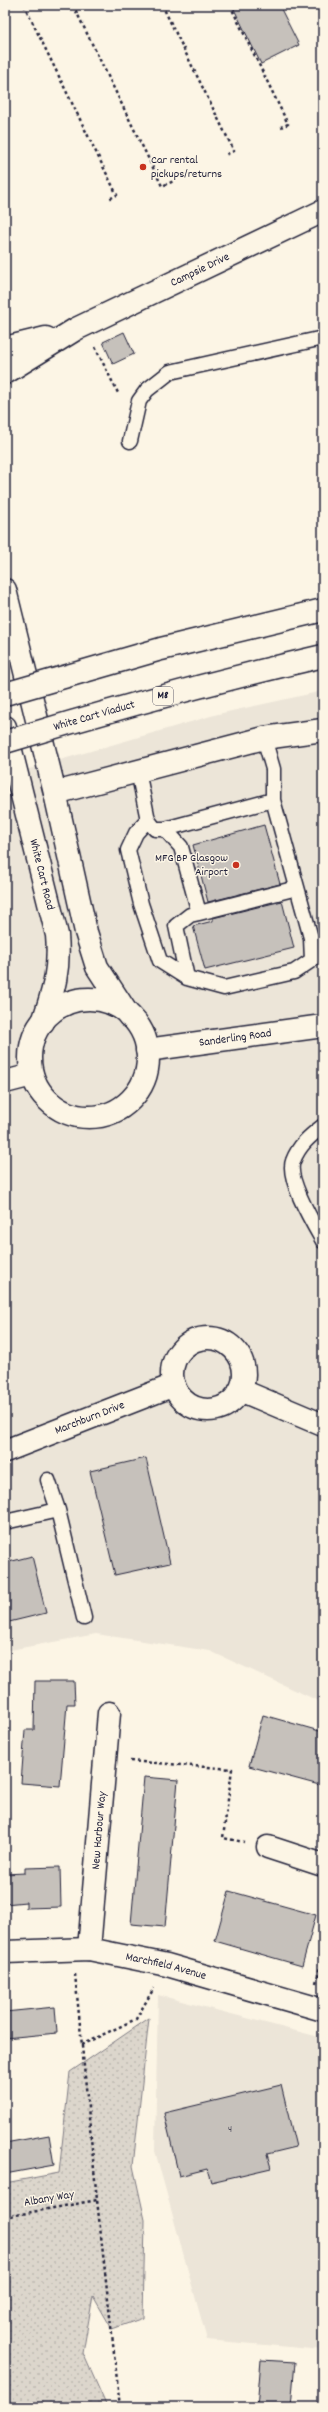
<svg xmlns="http://www.w3.org/2000/svg" width="328" height="2412" viewBox="0 0 328 2412" font-family="Dekko,sans-serif">
<style>
.built{fill:#ece5d8}
.grass{fill:url(#grass-dots);stroke:#7f7c84}
.building{fill:#c6c1bb;stroke:#22223b}
.lines{fill:none;stroke-linecap:round;stroke-linejoin:round}
.service-casing{stroke:#22223b;stroke-width:17}
.minor-casing{stroke:#22223b;stroke-width:25}
.tertiary-casing{stroke:#22223b;stroke-width:25}
.path{stroke:#22223b;stroke-width:2.5;stroke-dasharray:3 3;stroke-linecap:butt}
.service{stroke:#fcf5e5;stroke-width:14}
.minor{stroke:#fcf5e5;stroke-width:22}
.tertiary{stroke:#fcf5e5;stroke-width:22}
.motorway-bridge-casing{stroke:#22223b;stroke-width:25;stroke-linecap:butt}
.motorway-bridge{stroke:#fcf5e5;stroke-width:22}
.poi-dot{fill:#c8321e;stroke:#fcf5e5;stroke-width:1.5}
.labels{text-anchor:middle;dominant-baseline:central;stroke-width:3;stroke-linejoin:round;paint-order:stroke}
.number-label{font-size:10px;fill:#4b4a5b}
.shield{fill:#fcf5e5;stroke:#63616e;stroke-width:1}
.shield-label{font-size:11px;font-weight:bold;fill:#22223b}
.poi-label{font-size:12px;fill:#22223b;stroke:#fcf5e5;text-anchor:start}
.street-label{font-size:12px;fill:#22223b;stroke:#fcf5e5}
</style>
<defs>
<pattern id="grass-dots" width="8" height="8" patternUnits="userSpaceOnUse"><rect width="8" height="8" fill="#dcd6cc"/><path d="M2 2h.1M6 6h.1" fill="none" stroke="#bcb7b0" stroke-width="1.8" stroke-linecap="round"/></pattern>
</defs>
<rect width="100%" height="100%" fill="#fcf5e5"/>
<filter id="ink" filterUnits="userSpaceOnUse"><feTurbulence type="fractalNoise" baseFrequency=".025" numOctaves="2"/><feDisplacementMap in="SourceGraphic" scale="8" xChannelSelector="R" yChannelSelector="G"/><feConvolveMatrix kernelMatrix="1 2 1 2 8 2 1 2 1" color-interpolation-filters="sRGB"/></filter>
<g filter="url(#ink)">
<path class="built" d="M 323,691 L 323,1703 L 210,1651 L 96,1634 L 5,1651 L 5,776 L 218,714 Z
M 158,1995 L 323,2038 L 323,2350 L 207,2340 L 155,2151 Z"/>
<path class="grass" d="M 149,2018 L 133,2166 L 145,2220 L 143,2318 L 112,2329 L 93,2296 L 83,2353 L 107,2407 L 5,2407 L 5,2183 L 59,2173 L 70,2072 Z"/>
<path class="building" d="M 232,5 L 279,5 L 299,45 L 261,64 Z
M 124,332 L 134,354 L 113,364 L 103,342 Z
M 264,825 L 280,884 L 208,902 L 193,845 Z
M 282,901 L 294,948 L 205,970 L 193,926 L 213,921 L 213,918 Z
M 146,1458 L 170,1563 L 115,1575 L 90,1471 Z
M 32,1556 L 46,1613 L 5,1623 L 5,1563 Z
M 35,1681 L 74,1681 L 75,1704 L 67,1704 L 60,1786 L 21,1783 L 25,1730 L 34,1730 Z
M 263,1715 L 323,1732 L 323,1786 L 249,1766 Z
M 144,1777 L 178,1780 L 165,1927 L 131,1924 Z
M 60,1867 L 61,1907 L 26,1908 L 26,1902 L 5,1904 L 5,1874 L 25,1873 L 25,1868 Z
M 229,1891 L 316,1915 L 302,1966 L 215,1941 Z
M 55,2007 L 57,2033 L 5,2038 L 5,2012 Z
M 281,2085 L 296,2147 L 267,2154 L 271,2168 L 211,2182 L 207,2169 L 179,2176 L 164,2113 Z
M 49,2135 L 54,2165 L 5,2174 L 5,2143 Z
M 261,2360 L 295,2362 L 291,2407 L 257,2407 Z"/>
<g class="lines">
<g class="service-casing">
<path id="service" d="M 130,441 L 139,401 L 147,390 L 170,372 L 323,338
M 138,771 L 148,820 L 155,829 L 165,829 L 273,800 L 273,769 L 264,738
M 148,820 L 136,833 L 128,850 L 141,904 L 160,961 L 187,978
M 165,829 L 181,847 L 199,913 L 190,915 L 176,926 L 187,978 L 224,988 L 294,972 L 312,960 L 311,938 L 273,800
M 199,913 L 297,888
M 323,1126 C 310,1136 299,1145 293,1161 C 286,1178 314,1225 323,1241
M 48,1480 L 58,1510 L 84,1618
M 5,1522 L 58,1510"/>
</g>
<g class="minor-casing">
<g id="minor">
<path d="M 5,348 L 46,338"/>
<path id="s1" d="M 5,373 L 76,329 L 323,211"/>
<path d="M 5,590 L 55,793 L 86,932 L 97,967 L 129,1016"/>
<path id="s2" d="M 5,727 L 57,935 C 60,970 54,989 43,1022"/>
<path d="M 55,793 L 264,738 L 323,730"/>
<circle cx="208" cy="1374" r="36"/>
<path d="M 240,1390 L 323,1425"/>
<path id="s3" d="M 5,1451 L 174,1385"/>
<path d="M 268,1847 L 323,1865"/>
<path id="s4" d="M 89,1949 L 109,1713"/>
<path id="s5" d="M 5,1952 L 89,1949 L 167,1965 L 323,2010"/>
</g>
</g>
<g class="tertiary-casing">
<g id="tertiary">
<circle cx="89" cy="1058" r="59"/>
<path id="s6" d="M 147,1050 L 323,1026"/>
<path d="M 5,1082 L 32,1075"/>
</g>
</g>
<path class="path" d="M 24,5 L 117,195 L 109,199
M 73,5 L 162,186 L 174,181
M 162,5 L 234,151 L 225,155
M 230,5 L 288,124 L 281,127
M 95,347 L 119,395
M 130,1761 L 232,1769 L 223,1838 L 244,1842
M 75,1974 L 97,2200 L 120,2407
M 316,1983 L 323,1954
M 81,2045 L 136,2019 L 154,1988
M 5,2217 L 97,2200"/>
<use href="#service" class="service"/>
<use href="#minor" class="minor"/>
<use href="#tertiary" class="tertiary"/>
<g class="motorway-bridge-casing">
<g id="motorway-bridge">
<path d="M 5,694 L 161,649 L 323,610"/>
<path id="s7" d="M 5,742 C 110,710 216,681 323,656"/>
</g>
</g>
<use href="#motorway-bridge" class="motorway-bridge"/>
</g>
</g>
<g class="poi-dot">
<circle cx="143" cy="167" r="4"/>
<circle cx="236" cy="865" r="4"/>
</g>
<g class="labels">
<g class="number-label">
<text x="230" y="2130">4</text>
</g>
<rect class="shield" x="153" y="687" width="20" height="18" rx="3"/>
<g class="shield-label">
<text x="163" y="696">M8</text>
</g>
<g class="poi-label">
<text x="151" y="160">Car rental<tspan x="151" dy="14">pickups/returns</tspan></text>
<text x="228" y="858" text-anchor="end">MFG BP Glasgow<tspan x="228" dy="14">Airport</tspan></text>
</g>
<g class="street-label">
<text stroke="none"><textPath href="#s1" startOffset="221">Campsie Drive</textPath></text>
<text stroke="none"><textPath href="#s7" startOffset="93">White Cart Viaduct</textPath></text>
<text stroke="none"><textPath href="#s2" startOffset="152">White Cart Road</textPath></text>
<text stroke="none"><textPath href="#s6" startOffset="89">Sanderling Road</textPath></text>
<text stroke="none"><textPath href="#s3" startOffset="91">Marchburn Drive</textPath></text>
<text stroke="none"><textPath href="#s4" startOffset="119">New Harbour Way</textPath></text>
<text stroke="none"><textPath href="#s5" startOffset="163">Marchfield Avenue</textPath></text>
<text transform="translate(49 2199) rotate(-10)">Albany Way</text>
</g>
</g>
<rect width="328" height="2412" fill="none" stroke="#fcf5e5" stroke-width="20"/>
<rect x="10" y="10" width="308" height="2392" fill="none" stroke="#22223b" stroke-width="1.5" filter="url(#ink)"/>
</svg>
